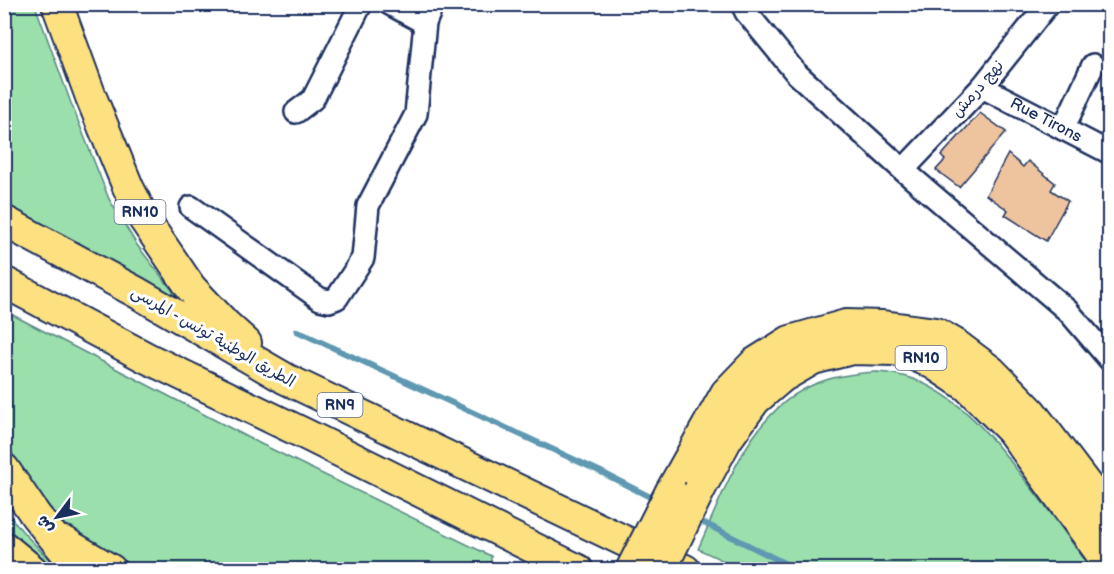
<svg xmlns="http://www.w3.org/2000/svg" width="1114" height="574" viewBox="0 0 1114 574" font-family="'Balsamiq Sans','Playpen Sans Arabic',sans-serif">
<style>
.green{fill:#9adfac;stroke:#5a8785;stroke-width:1.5}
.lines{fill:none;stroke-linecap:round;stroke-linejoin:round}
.stream{stroke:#5f98b1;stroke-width:6}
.building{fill:#eec49e;stroke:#1b2f5e;stroke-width:1.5}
.minor-casing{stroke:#1b2f5e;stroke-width:26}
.highway-casing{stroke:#1b2f5e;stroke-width:34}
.minor{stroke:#fff;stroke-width:21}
.highway{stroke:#fde080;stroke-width:30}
.highway-bridge-casing{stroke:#1b2f5e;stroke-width:34;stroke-linecap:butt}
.highway-bridge{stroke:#fde080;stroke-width:30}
.labels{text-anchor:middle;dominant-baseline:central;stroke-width:6;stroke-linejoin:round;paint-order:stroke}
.shield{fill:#fff;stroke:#5f6d8e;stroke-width:1.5}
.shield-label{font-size:15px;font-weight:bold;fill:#1b2f5e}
.street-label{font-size:16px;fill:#1b2f5e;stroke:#fff}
</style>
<rect width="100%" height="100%" fill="#fff"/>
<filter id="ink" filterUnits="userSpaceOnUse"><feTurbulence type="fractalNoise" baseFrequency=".0167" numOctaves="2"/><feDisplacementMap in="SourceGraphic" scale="12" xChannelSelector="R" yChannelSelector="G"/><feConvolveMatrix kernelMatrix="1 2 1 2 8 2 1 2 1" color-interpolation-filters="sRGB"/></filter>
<g filter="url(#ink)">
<path class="green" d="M 5,5 L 35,5 L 71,103 L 109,199 L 137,245 L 182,303 L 5,206 Z
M 5,311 L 261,444 L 491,556 L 491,562 L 395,570 L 143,569 L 104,553 L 80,538 L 59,519 L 26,479 L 14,458 L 5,433 Z
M 877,372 C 889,373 902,375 913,379 C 959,396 992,437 1021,475 C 1044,503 1065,533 1087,563 L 1090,569 L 741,569 L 698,549 C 726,488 752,404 823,381 C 840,375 859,373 877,372 Z
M 4,509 L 23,532 L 58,569 L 37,569 L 5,540 Z"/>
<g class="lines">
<path class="stream" d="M 297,331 L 599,471 L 658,501
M 694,518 L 798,570"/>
</g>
<path class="building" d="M 980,113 L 1006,132 L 959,187 L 936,170 L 945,160 L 941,156 Z
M 1008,154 L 1023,167 L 1028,161 L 1055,183 L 1051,190 L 1068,201 L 1046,241 L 1005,215 L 1008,210 L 986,195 Z"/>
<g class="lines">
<g class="minor-casing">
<g id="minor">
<path d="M 390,4 L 425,23"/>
<path d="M 742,4 L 746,12 L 796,73 L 903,170 L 1068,311 L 1110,360"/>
<path id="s1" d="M 982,87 L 1110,153"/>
<path d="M 296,112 L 313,99 L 361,4"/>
<path d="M 1063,129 L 1093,65"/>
<path d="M 903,170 L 982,87 L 1048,4"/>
<path d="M 191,207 L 320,299 L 329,301 L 337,298 L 363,258 L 368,206 L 416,114 L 425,23 L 433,4"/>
</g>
</g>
<g class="highway-casing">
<path id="highway" d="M 57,4 L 91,97 L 128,187 L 144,219 L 191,288 L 225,324 L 246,343
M 4,221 L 136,292 L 286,379 L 685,570
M 4,282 L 147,358 L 309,436 L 578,570
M 4,469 L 36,516 L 80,570
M 700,489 L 727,439 L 755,400 L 782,377 L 813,359 L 852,349 L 894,350 L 914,355 L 934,364 L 967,386 L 1011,430 L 1102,555 L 1107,570
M 671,491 L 726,393 L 755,363 L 790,341 L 846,325 L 883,326 L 936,333 L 955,344 L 991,371 L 1031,412 L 1110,516
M 65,542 L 72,547 L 111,570
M 4,547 L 32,570"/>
</g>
<use href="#minor" class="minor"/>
<use href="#highway" class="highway"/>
<g class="highway-bridge-casing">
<path id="highway-bridge" d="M 631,570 L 671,491
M 661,570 L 700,489"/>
</g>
<use href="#highway-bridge" class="highway-bridge"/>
</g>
</g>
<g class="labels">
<g class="shield">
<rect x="114.5" y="200" width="51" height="24" rx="4.5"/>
<rect x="895.5" y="346" width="51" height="24" rx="4.5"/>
<rect x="317.5" y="393" width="45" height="24" rx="4.5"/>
</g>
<g class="shield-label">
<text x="140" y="212">RN10</text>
<text x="921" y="358">RN10</text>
<text x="340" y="405">RN9</text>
</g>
<g class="street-label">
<text transform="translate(978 89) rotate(-49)">نهج درمش</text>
<text stroke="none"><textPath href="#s1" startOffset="72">Rue Tirons</textPath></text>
<text transform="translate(213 337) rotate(30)">الطريق الوطنية تونس - المرسى</text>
</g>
</g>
<rect width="1114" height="574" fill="none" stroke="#fff" stroke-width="24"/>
<rect x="12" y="12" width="1090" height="550" fill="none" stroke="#1b2f5e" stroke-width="2" filter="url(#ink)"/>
<g transform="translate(57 517) rotate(238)" stroke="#ffffff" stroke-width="4.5" paint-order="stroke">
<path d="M0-4.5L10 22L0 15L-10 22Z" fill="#1b2f5e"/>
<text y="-9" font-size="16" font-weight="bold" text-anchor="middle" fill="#1b2f5e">ش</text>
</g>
</svg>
